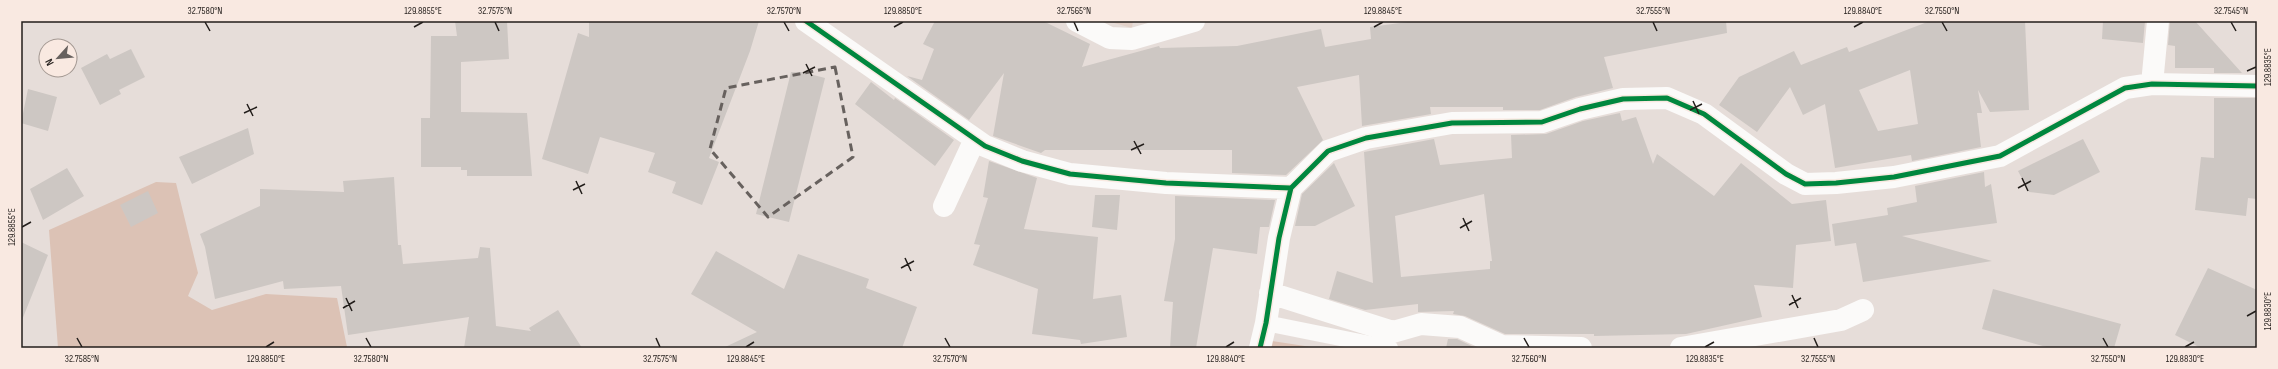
<svg xmlns="http://www.w3.org/2000/svg" width="2278" height="369" viewBox="0 0 2278 369" font-family="'Sofia Sans Condensed',sans-serif">
<style>
.built{fill:#e2d1c9}
.green{fill:#dcc2b5}
.building{fill:#cdc7c3;fill-rule:evenodd}
.lines{fill:none;stroke-linecap:round;stroke-linejoin:round}
.lane{stroke:#fbfaf9;stroke-width:16}
.street{stroke:#fbfaf9;stroke-width:22}
.cycleway-casing{stroke:#f9e9e1;stroke-width:8}
.cycleway{stroke:#00873e;stroke-width:5}
.marked{fill:none;stroke:#67615e;stroke-width:3;stroke-dasharray:8 5;stroke-linejoin:round}
.ticks{fill:none;stroke:#231e1b;stroke-width:1.5}
.neatline{fill:none;stroke:#231e1b;stroke-width:1.5}
.ticks-label{font-size:10px;text-anchor:middle;fill:#231e1b}
</style>
<rect width="100%" height="100%" fill="#e6ddd9"/>
<path class="built" d="M 1107,21 L 1133,21 L 1132,28 Z"/>
<path class="green" d="M 156,182 L 176,183 L 198,273 L 188,296 L 212,310 L 266,294 L 337,298 L 347,347 L 58,348 L 49,230 Z
M 1272,341 L 1318,348 L 1270,348 Z"/>
<path class="building" d="M 455,21 L 507,21 L 509,59 L 461,62 L 461,112 L 527,113 L 532,176 L 467,176 L 467,170 L 461,170 L 461,167 L 421,167 L 421,118 L 430,118 L 431,36 L 457,36 Z
M 589,21 L 759,21 L 750,51 L 709,158 L 719,162 L 702,205 L 672,193 L 676,182 L 648,172 L 655,153 L 600,137 L 588,174 L 542,159 L 578,33 L 589,37 Z
M 935,21 L 1043,21 L 1090,44 L 1082,67 L 1159,46 L 1160,48 L 1237,46 L 1321,29 L 1325,47 L 1371,39 L 1370,27 L 1415,21 L 1726,21 L 1727,33 L 1604,57 L 1613,88 L 1576,97 L 1540,110 L 1503,110 L 1503,107 L 1430,107 L 1431,114 L 1362,126 L 1359,75 L 1297,87 L 1323,140 L 1286,175 L 1232,173 L 1232,150 L 1045,150 L 1041,153 L 993,136 L 1004,73 L 969,120 L 907,76 L 922,80 L 934,49 L 923,44 Z
M 1930,21 L 2025,21 L 2029,110 L 1990,112 L 1978,90 L 1982,113 L 1977,113 L 1981,147 L 1912,161 L 1911,155 L 1835,168 L 1825,104 L 1803,115 L 1790,87 L 1757,132 L 1719,105 L 1739,77 L 1794,51 L 1801,65 L 1847,47 L 1849,52 ZM 1910,70 L 1918,124 L 1878,131 L 1859,90 Z
M 2103,21 L 2145,21 L 2143,43 L 2102,39 Z
M 2170,21 L 2195,21 L 2242,73 L 2214,73 L 2214,68 L 2175,68 L 2175,46 L 2168,45 Z
M 131,49 L 145,77 L 119,90 L 121,94 L 100,105 L 81,68 L 107,54 L 110,59 Z
M 791,72 L 802,72 L 825,78 L 789,222 L 756,214 Z
M 871,82 L 894,100 L 895,98 L 954,140 L 935,166 L 855,104 Z
M 28,89 L 57,97 L 48,131 L 21,123 Z
M 2214,98 L 2257,98 L 2257,199 L 2248,198 L 2246,216 L 2195,210 L 2201,157 L 2214,158 Z
M 1620,113 L 1622,121 L 1636,117 L 1653,164 L 1657,154 L 1714,196 L 1741,163 L 1792,204 L 1826,200 L 1831,241 L 1796,245 L 1793,288 L 1754,285 L 1762,317 L 1686,334 L 1594,336 L 1594,334 L 1505,334 L 1465,316 L 1453,314 L 1454,311 L 1418,312 L 1418,304 L 1365,310 L 1329,299 L 1337,271 L 1373,283 L 1364,152 L 1434,139 L 1440,165 L 1512,158 L 1511,135 L 1546,134 L 1583,121 ZM 1484,194 L 1492,261 L 1490,261 L 1490,269 L 1401,277 L 1395,216 Z
M 248,128 L 254,154 L 192,184 L 179,157 Z
M 2083,139 L 2100,172 L 2054,195 L 2029,192 L 2018,171 Z
M 989,161 L 1037,178 L 1024,229 L 1098,237 L 1093,299 L 1121,295 L 1127,337 L 1081,344 L 1080,340 L 1032,334 L 1038,289 L 973,265 L 980,245 L 974,244 L 988,198 L 983,197 Z
M 1334,163 L 1355,206 L 1315,226 L 1295,226 L 1302,194 Z
M 67,168 L 84,196 L 43,220 L 30,189 Z
M 1984,172 L 1985,187 L 1991,184 L 1997,223 L 1902,236 L 1992,261 L 1863,282 L 1856,243 L 1835,246 L 1832,224 L 1888,215 L 1887,208 L 1917,202 L 1915,186 Z
M 394,177 L 398,245 L 401,245 L 403,264 L 478,258 L 480,247 L 490,248 L 496,326 L 531,331 L 529,328 L 558,310 L 582,348 L 464,348 L 469,317 L 348,335 L 341,286 L 284,289 L 283,281 L 215,299 L 205,247 L 200,234 L 260,206 L 260,189 L 344,192 L 343,181 Z
M 148,191 L 158,213 L 131,227 L 120,205 Z
M 1095,195 L 1120,195 L 1117,230 L 1092,227 Z
M 1175,196 L 1275,200 L 1269,227 L 1260,227 L 1257,254 L 1213,248 L 1196,348 L 1170,348 L 1173,302 L 1164,301 L 1175,239 Z
M 21,242 L 48,255 L 22,320 L 21,320 Z
M 716,251 L 784,289 L 798,254 L 869,279 L 866,288 L 917,307 L 902,348 L 723,348 L 757,332 L 691,294 Z
M 2208,268 L 2257,290 L 2257,348 L 2201,348 L 2175,335 Z
M 1993,289 L 2121,324 L 2114,348 L 2050,348 L 1982,329 Z
M 1448,339 L 1457,339 L 1476,348 L 1446,348 Z"/>
<g class="lines">
<path class="lane" d="M 1266,323 L 1390,348"/>
<path class="street" d="M 806,21 L 985,146 L 1022,161 L 1070,174 L 1166,183 L 1291,188
M 1077,21 L 1110,38 L 1132,39 L 1194,21
M 2152,84 L 2158,21
M 944,206 L 975,139
M 1270,293 L 1393,332 L 1421,324 L 1460,327 L 1502,346 L 1581,348
M 1260,348 L 1266,323 L 1279,238 L 1291,188 L 1328,151 L 1366,138 L 1452,123 L 1542,122 L 1580,109 L 1623,99 L 1667,98 L 1704,114 L 1786,174 L 1805,184 L 1836,183 L 1894,177 L 2000,156 L 2125,88 L 2152,84 L 2257,86
M 1681,348 L 1841,320 L 1863,310"/>
<g class="cycleway-casing">
<path id="cycleway" d="M 806,21 L 985,146 L 1022,161 L 1070,174 L 1166,183 L 1291,188
M 1260,348 L 1266,323 L 1279,238 L 1291,188 L 1328,151 L 1366,138 L 1452,123 L 1542,122 L 1580,109 L 1623,99 L 1667,98 L 1704,114 L 1786,174 L 1805,184 L 1836,183 L 1894,177 L 2000,156 L 2125,88 L 2152,84 L 2257,86"/>
</g>
<use href="#cycleway" class="cycleway"/>
</g>
<path class="marked" d="M 835,67 L 853,157 L 768,217 L 710,149 L 726,88 Z"/>
<path class="ticks" d="M 205,22 L 210,31M 495,22 L 499,31M 784,22 L 789,31M 1074,22 L 1078,31M 1653,22 L 1657,31M 1942,22 L 1947,31M 2231,22 L 2236,31M 414,27 L 423,22M 894,27 L 903,22M 1374,27 L 1383,22M 1854,27 L 1863,22M 806,64 L 812,76M 2247,71 L 2256,67M 803,73 L 815,67M 1693,101 L 1699,114M 247,104 L 253,116M 1690,110 L 1702,104M 244,113 L 257,107M 1134,141 L 1141,154M 1131,150 L 1144,144M 2022,178 L 2028,191M 576,181 L 582,194M 2018,188 L 2031,181M 573,190 L 585,184M 1463,218 L 1469,231M 22,227 L 31,222M 1460,228 L 1472,221M 905,258 L 911,271M 901,268 L 914,261M 1792,295 L 1798,308M 346,298 L 352,311M 1789,305 L 1801,298M 343,308 L 355,301M 2247,316 L 2256,311M 77,338 L 82,347M 366,338 L 371,347M 656,338 L 660,347M 945,338 L 950,347M 1524,338 L 1529,347M 1814,338 L 1818,347M 2103,338 L 2108,347M 266,347 L 274,342M 746,347 L 754,342M 1226,347 L 1234,342M 1705,347 L 1714,342M 2185,347 L 2194,342"/>
<rect width="2278" height="369" fill="none" stroke="#f9e9e1" stroke-width="44"/>
<g transform="translate(58 58) rotate(243)"><circle r="19" fill="#f9e9e1" stroke="#a39892"/>
<path d="M0-3L7 15L0 10L-7 15Z" fill="#67615e"/>
<text y="-6" font-size="11" font-weight="bold" text-anchor="middle" fill="#231e1b">N</text>
</g>
<rect x="22" y="22" width="2234" height="325" class="neatline"/>
<g class="ticks-label">
<text x="205" y="14">32.7580°N</text>
<text x="423" y="14">129.8855°E</text>
<text x="495" y="14">32.7575°N</text>
<text x="784" y="14">32.7570°N</text>
<text x="903" y="14">129.8850°E</text>
<text x="1074" y="14">32.7565°N</text>
<text x="1383" y="14">129.8845°E</text>
<text x="1653" y="14">32.7555°N</text>
<text x="1863" y="14">129.8840°E</text>
<text x="1942" y="14">32.7550°N</text>
<text x="2231" y="14">32.7545°N</text>
<text transform="translate(2267 67) rotate(-90)" y="4">129.8835°E</text>
<text transform="translate(11 227) rotate(-90)" y="4">129.8855°E</text>
<text transform="translate(2267 311) rotate(-90)" y="4">129.8830°E</text>
<text x="82" y="362">32.7585°N</text>
<text x="266" y="362">129.8850°E</text>
<text x="371" y="362">32.7580°N</text>
<text x="660" y="362">32.7575°N</text>
<text x="746" y="362">129.8845°E</text>
<text x="950" y="362">32.7570°N</text>
<text x="1226" y="362">129.8840°E</text>
<text x="1529" y="362">32.7560°N</text>
<text x="1705" y="362">129.8835°E</text>
<text x="1818" y="362">32.7555°N</text>
<text x="2108" y="362">32.7550°N</text>
<text x="2185" y="362">129.8830°E</text>
</g>
</svg>
